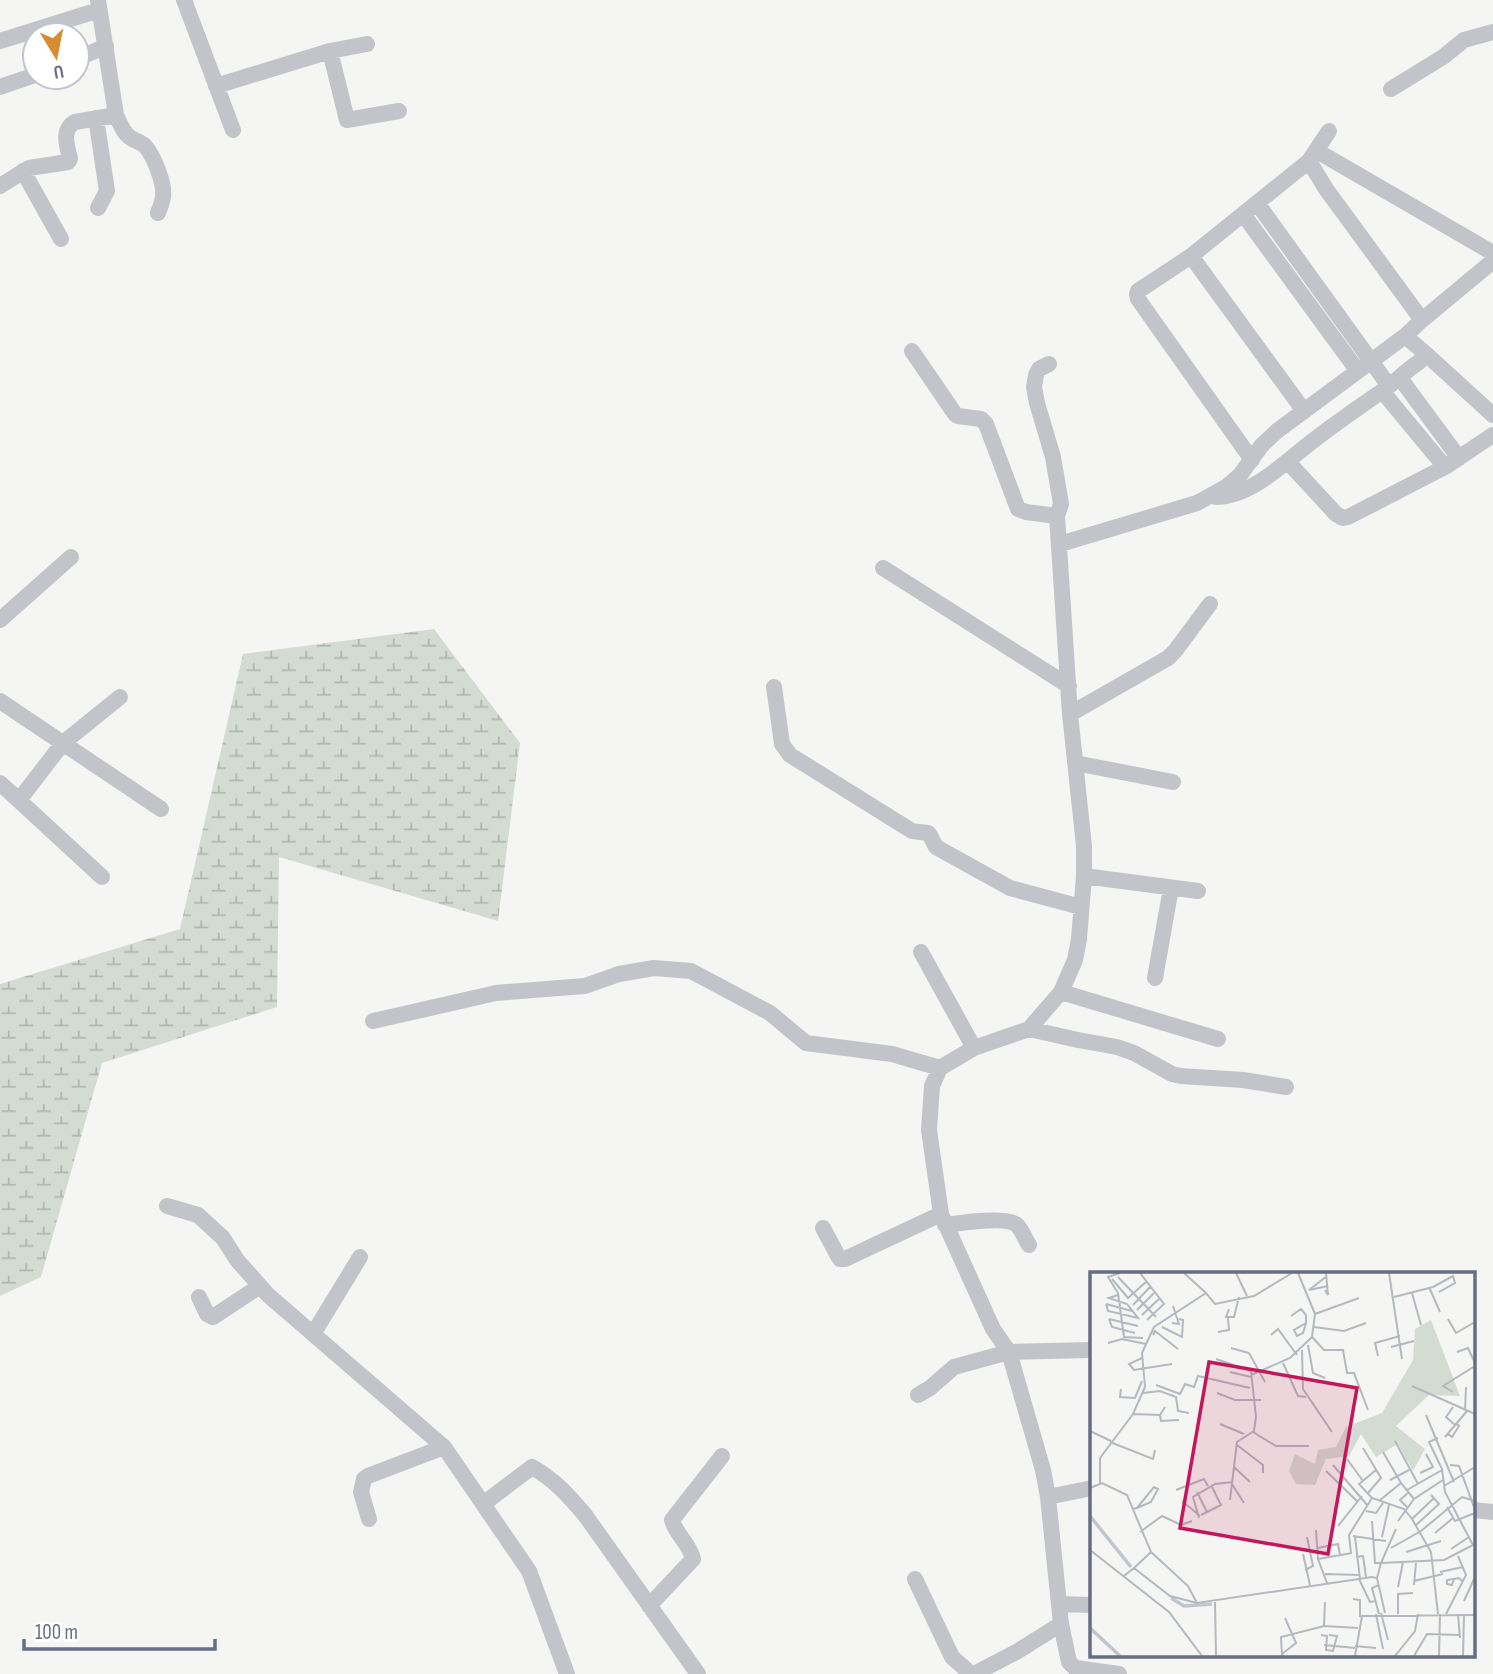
<svg xmlns="http://www.w3.org/2000/svg" width="1493" height="1674" viewBox="0 0 1493 1674" font-family="'Sofia Sans Condensed',sans-serif">
<style>
.wetland{fill:url(#wetland-marsh)}
.lines{fill:none;stroke-linecap:round;stroke-linejoin:round}
.minor{stroke:#c2c4c9;stroke-width:16}
.inset-river{fill:none;stroke:#c0c6ce;stroke-width:3.5}
.inset-road{fill:none;stroke:#b4b8bf;stroke-width:2}
.view{fill:#c2185b;fill-opacity:0.15;stroke:#c2185b;stroke-width:3.5}
.inset-edge{fill:none;stroke:#676e83;stroke-width:3.5}
</style>
<defs>
<pattern id="wetland-marsh" width="20" height="14" patternUnits="userSpaceOnUse" patternTransform="scale(1.75)"><rect width="20" height="14" fill="#d4dbd3"/><path d="M1 5h8M5 5V1M11 12h8M15 12V8" fill="none" stroke="#b0b6b1"/></pattern>
</defs>
<rect width="100%" height="100%" fill="#f5f6f3"/>
<path class="wetland" d="M 434,629 L 520,743 L 498,921 L 279,857 L 277,1007 L 102,1063 L 41,1277 L 0,1296 L 0,984 L 180,929 L 243,654 Z"/>
<g class="lines">
<path class="minor" d="M 98,0 L 116,115 C 120,123 123,133 131,138 C 135,141 141,142 145,146 C 154,156 165,184 163,197 C 162,203 160,208 158,213
M 184,0 L 233,130
M 0,41 L 99,10
M 330,51 L 347,120 L 399,111
M 77,59 L 106,46
M 216,86 L 330,51 L 367,44
M 0,87 L 35,75
M 1391,89 L 1443,57 L 1464,40 L 1493,32
M 96,118 L 107,191 L 98,208
M 1317,151 L 1493,253
M 23,171 L 61,239
M 0,186 L 29,168 L 68,162 L 70,159 C 67,145 61,130 75,122 L 116,115
M 1257,203 L 1389,386
M 1243,214 L 1357,370
M 1191,256 L 1304,411
M 1422,320 L 1493,261
M 912,351 L 955,414 L 958,416 L 981,419 L 986,424 L 1018,509 L 1026,512 L 1057,516
M 1426,354 L 1493,415
M 1049,364 L 1039,369 L 1036,375 L 1034,387 L 1037,403 L 1053,457 L 1061,504 L 1057,516 L 1070,714 L 1084,846 L 1084,876 L 1079,939 L 1075,960 L 1061,992 L 1029,1029 L 974,1048 L 940,1068 L 932,1086 L 929,1130 L 941,1214 L 993,1329 L 1009,1352 L 1043,1470 L 1048,1497 L 1061,1624 L 1069,1662 L 1075,1668 L 1119,1674
M 1400,378 L 1459,458
M 1382,391 L 1445,467
M 1252,460 L 1138,299 L 1137,294 L 1138,291 L 1191,256 L 1309,161
M 1288,462 L 1336,514 L 1343,518 L 1348,517 L 1445,467 L 1493,435
M 1216,497 C 1252,497 1287,460 1314,440 C 1337,422 1361,406 1385,389 C 1397,380 1407,370 1419,362 L 1426,354 L 1405,336
M 1060,544 L 1197,503 L 1226,487 L 1240,475 L 1262,445 L 1277,431 L 1405,336 L 1422,320 L 1326,189 L 1309,161 L 1329,131
M 883,568 L 1069,686
M 0,620 L 71,557
M 774,687 L 782,744 L 790,755 L 912,831 C 934,835 925,827 936,847 L 1010,888 L 1081,907
M 0,701 L 161,809
M 1070,714 L 1168,658 L 1175,651 L 1210,604
M 1075,763 L 1173,782
M 0,783 L 102,877
M 19,800 L 63,743 L 120,697
M 1084,876 L 1198,891
M 921,952 L 974,1048
M 1155,978 L 1171,888
M 1061,992 L 1218,1039
M 373,1021 L 496,993 L 585,986 L 619,974 L 654,968 L 691,971 L 770,1013 L 806,1043 L 892,1054 L 940,1068
M 1029,1029 L 1078,1040 L 1117,1047 L 1134,1053 L 1172,1074 L 1181,1076 L 1243,1080 L 1286,1087
M 167,1206 L 198,1215 L 223,1238 L 237,1260 L 268,1295 L 444,1447 L 529,1571 L 567,1674
M 945,1225 C 959,1223 1007,1216 1017,1225 C 1022,1230 1025,1239 1029,1245
M 823,1228 L 838,1256 L 840,1259 L 845,1259 L 941,1214
M 199,1297 L 207,1314 L 213,1317 L 260,1286
M 313,1334 L 360,1257
M 918,1395 L 930,1388 L 954,1367 L 1009,1352 L 1092,1350
M 1048,1497 L 1092,1488
M 483,1504 L 532,1467 C 555,1480 568,1495 585,1515 L 698,1674
M 1474,1510 L 1493,1512
M 369,1519 L 361,1492 L 364,1479 L 368,1476 L 444,1447
M 915,1579 L 952,1657 L 971,1674
M 1059,1604 L 1092,1605
M 649,1606 L 693,1559 C 690,1544 676,1535 672,1520 L 722,1456
M 974,1674 L 1018,1651 L 1061,1624"/>
</g>
<g transform="translate(1090 1272)">
<rect width="385" height="385" fill="#f5f6f3"/>
<path d="M 341,48 L 370,124 L 339,123 L 306,154 L 335,177 L 323,199 L 308,172 L 286,185 L 271,162 L 259,184 L 236,187 L 225,213 L 206,212 L 199,199 L 205,182 L 225,192 L 228,178 L 246,175 L 256,155 L 292,141 L 323,88 L 325,57 Z" fill="#d4dbd3"/>
<path class="inset-river" d="M 0,244 L 41,295M 81,326 L 94,334 L 122,332M 0,356 L 30,384"/>
<path class="inset-road" d="M 30,1 L 18,5 L 28,21 L 34,65 L 53,66M 50,1 L 74,32 L 57,48M 94,1 L 116,21M 146,1 L 157,24M 299,1 L 312,87M 237,4 L 219,18 L 238,14M 28,5 L 66,45M 22,7 L 38,26 L 57,9M 339,15 L 350,40M 235,18 L 238,23 L 236,1M 322,21 L 331,53M 304,25 L 343,15 L 363,4 L 365,11 L 349,20M 16,32 L 18,39 L 48,46 L 37,32 L 19,26 L 28,23M 16,32 L 42,39M 43,33 L 60,15M 139,37 L 136,45 L 144,45 L 149,25M 47,38 L 64,21M 225,42 L 269,26M 52,43 L 69,27M 201,44 L 211,37 L 216,43 L 216,51 L 213,61 L 207,64 L 204,58 L 216,51M 19,47 L 22,55 L 45,61M 19,47 L 48,54M 358,47 L 366,61 L 385,50M 82,51 L 89,52 L 83,34M 72,55 L 92,65 L 93,48 L 89,47M 224,55 L 254,59 L 276,51M 128,60 L 139,58 L 138,46M 63,63 L 65,59 L 88,77M 181,63 L 188,57 L 207,83M 222,65 L 234,78 L 253,78 L 257,101 L 264,101 L 278,138M 18,71 L 32,67 L 56,72M 218,73 L 223,101 L 235,106M 301,75 L 324,69M 141,76 L 159,81 L 175,110M 212,78 L 213,117 L 242,160M 367,80 L 378,76 L 385,91M 288,84 L 285,71 L 310,64M 52,86 L 39,92 L 44,98 L 82,92M 126,87 L 161,99 L 166,145 L 164,159 L 147,170 L 140,228M 193,91 L 208,124 L 216,125M 140,100 L 161,105M 161,103 L 200,86 L 222,65 L 225,42 L 208,1M 66,113 L 90,122 L 95,112 L 104,115 L 108,104 L 160,116M 322,114 L 385,142M 31,117 L 30,125 L 45,126 L 52,109M 363,120 L 353,114 L 385,94M 53,121 L 70,119 L 86,125 L 88,139 L 99,141M 127,121 L 145,128 L 171,128M 363,135 L 356,145 L 365,153M 375,138 L 376,115M 43,142 L 70,143 L 75,135M 70,143 L 71,149 L 89,148M 336,143 L 364,210M 130,152 L 154,162M 0,159 L 21,169M 163,160 L 186,174 L 219,174M 357,161 L 362,165 L 369,154 L 367,152M 355,165 L 377,139M 348,166 L 339,170 L 352,197 L 355,220 L 383,273M 305,169 L 328,212M 20,170 L 63,187 L 65,178M 147,173 L 173,193 L 173,201M 273,176 L 291,206 L 278,221M 293,180 L 311,211M 257,187 L 273,209M 243,193 L 278,234M 360,193 L 369,194 L 385,238M 144,195 L 160,210M 286,198 L 269,212 L 282,226 L 314,237 L 322,247 L 341,280 L 348,342M 236,199 L 268,230M 330,201 L 343,195 L 336,182M 300,208 L 319,198M 10,211 L 10,186 L 43,142 L 55,115 L 52,81 L 64,55 L 116,21 L 125,32 L 164,24 L 202,1M 142,212 L 154,231M 354,214 L 385,195M 0,216 L 12,211 L 37,223 L 61,280 L 98,314 L 107,331 L 282,305 L 287,306 L 295,341M 86,218 L 114,207 L 118,214M 317,218 L 352,198M 107,220 L 117,240M 92,229 L 110,244M 289,229 L 311,211 L 324,227M 317,235 L 310,228 L 319,220M 357,235 L 365,249 L 385,241M 42,237 L 47,236 L 61,230 L 68,217 L 64,215 L 47,236M 276,239 L 286,241 L 293,231M 111,243 L 131,233 L 122,215M 109,246 L 103,225 L 125,212 L 143,210M 322,247 L 344,226M 282,249 L 285,291 L 291,291 L 306,257M 308,249 L 324,227 L 353,208M 326,253 L 349,232 L 341,223M 248,254 L 272,224M 226,258 L 228,287 L 237,311M 50,260 L 72,244 L 91,253 L 102,249M 345,261 L 363,246M 263,264 L 296,269M 265,265 L 270,307M 292,265 L 299,233M 228,276 L 248,272 L 250,283M 301,276 L 331,259 L 372,225 L 385,229M 361,277 L 379,265M 0,278 L 79,340 L 112,384M 316,280 L 351,269M 261,281 L 259,263 L 282,226M 213,282 L 220,313M 266,285 L 273,284 L 276,305M 228,287 L 262,281M 44,296 L 61,280M 215,298 L 223,294 L 217,265M 350,300 L 373,295M 235,302 L 270,303M 34,304 L 44,296 L 80,324 L 107,331M 287,306 L 291,291 L 354,288 L 385,272M 269,307 L 280,330 L 286,329M 364,307 L 362,313 L 357,312 L 357,308 L 364,307 L 369,306 L 373,310M 324,309 L 353,302M 289,313 L 282,316 L 289,342M 324,313 L 326,291M 308,315 L 313,290M 263,327 L 270,328 L 270,345M 374,329 L 384,307M 125,330 L 126,384M 291,341 L 298,368M 286,342 L 293,377M 308,342 L 308,322 L 323,321M 356,342 L 376,303 L 368,284M 368,342 L 370,366M 234,354 L 235,330M 231,363 L 237,364 L 236,378 L 243,379 L 247,364 L 239,363M 234,373 L 265,376M 265,374 L 286,376M 192,382 L 206,371 L 195,346M 192,384 L 191,365 L 234,354 L 268,356M 265,384 L 272,344 L 385,343M 305,384 L 325,359 L 328,342M 324,384 L 337,362 L 370,363M 349,384 L 350,342M 373,384 L 374,342"/>
<path class="view" d="M 119,90 L 267,116 L 238,282 L 90,256 Z"/>
<rect width="385" height="385" class="inset-edge"/>
</g>
<g transform="translate(56 56) rotate(170)"><circle r="33" fill="#ffffff" stroke="#c2c5cd" stroke-width="2"/>
<path d="M0-5L12 26L0 18L-12 26Z" fill="#d88c32"/>
<text y="-10" font-size="19" font-weight="bold" text-anchor="middle" fill="#676e83">U</text>
</g>
<path d="M24 1639v10h191v-10" fill="none" stroke="#676e83" stroke-width="3.5"/>
<text x="35" y="1639" font-size="21" fill="#676e83" stroke="#ffffff" stroke-width="5" paint-order="stroke">100 m</text>
</svg>
